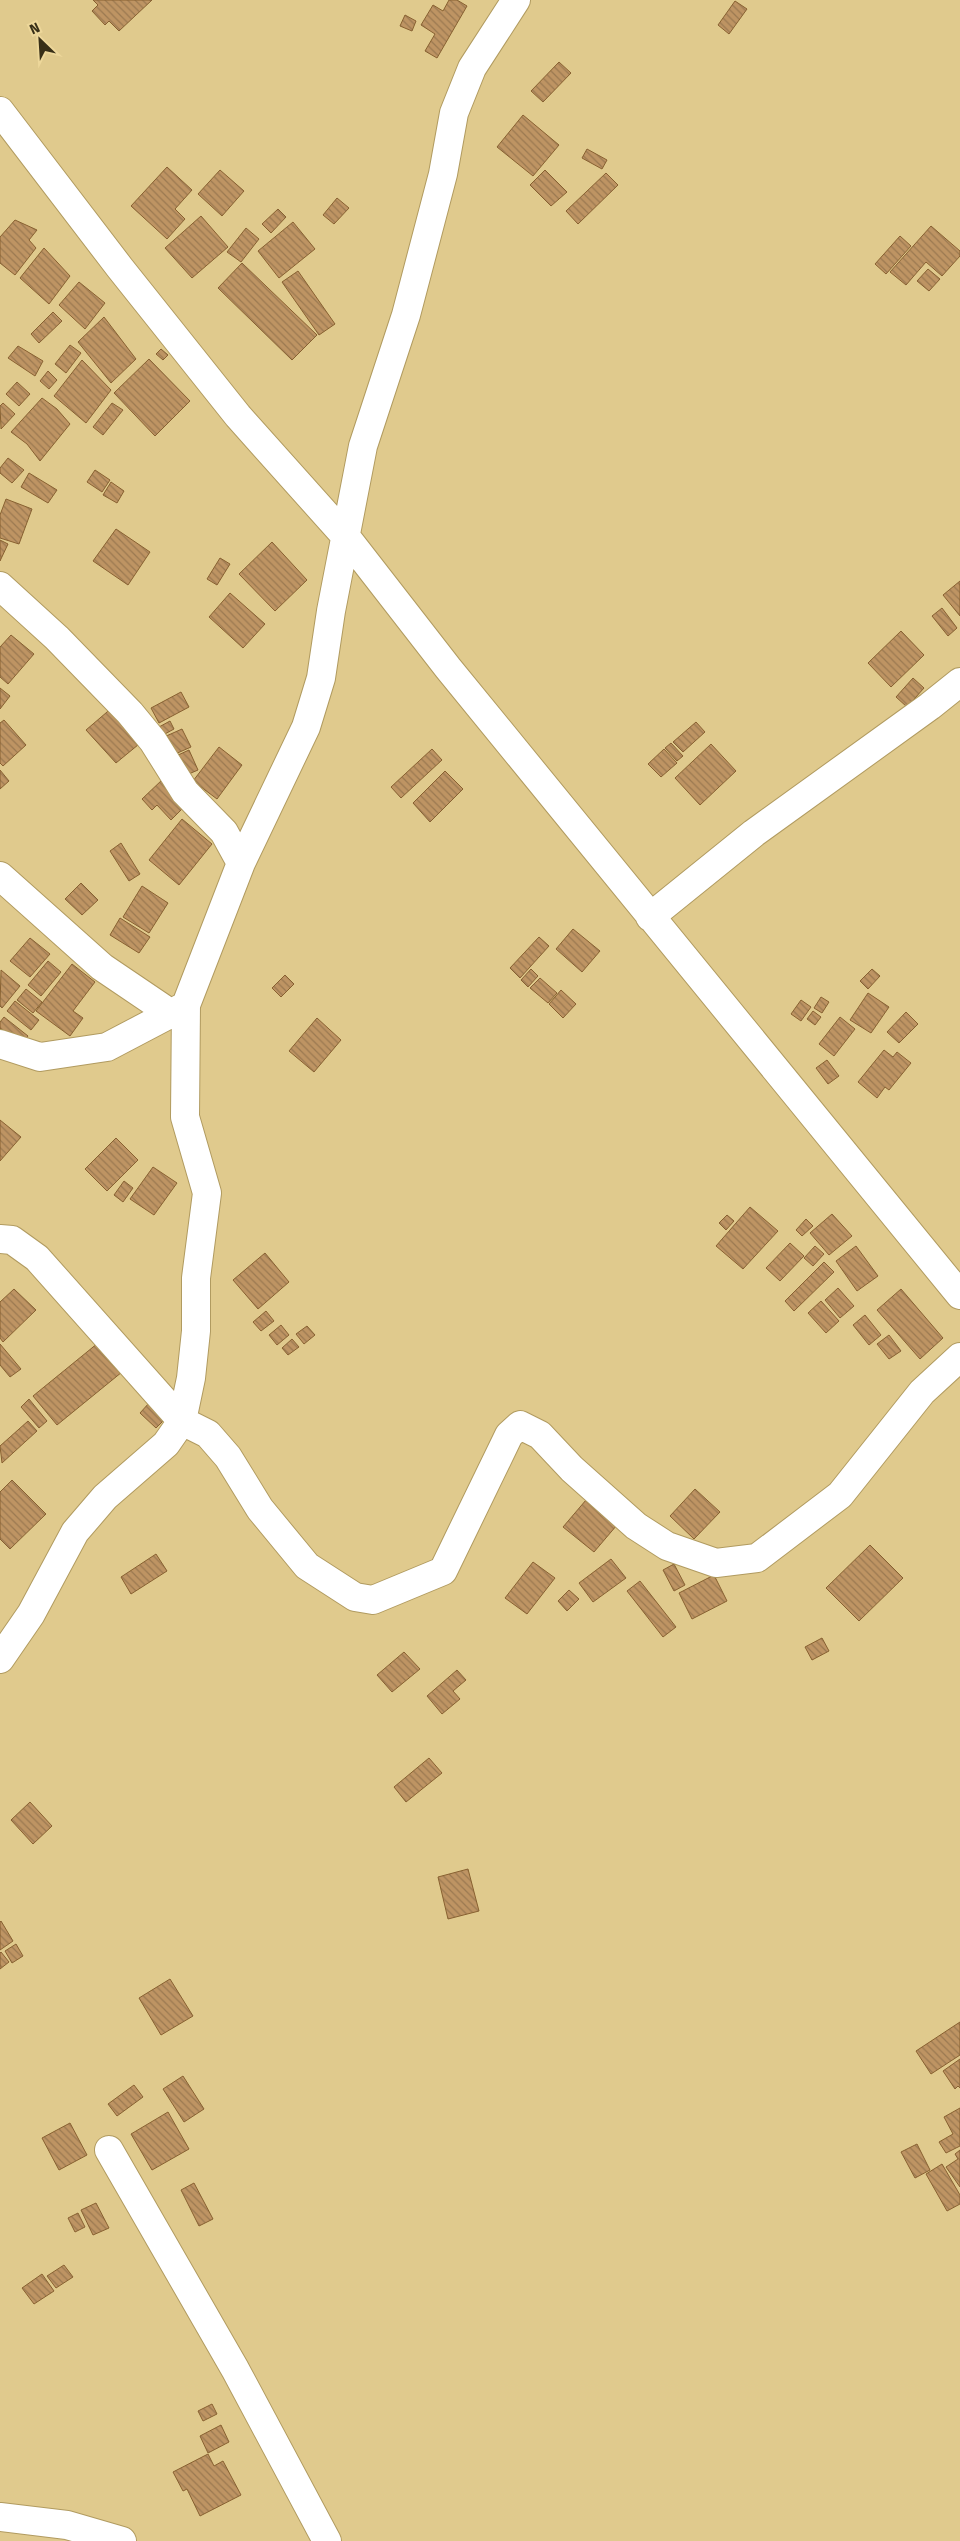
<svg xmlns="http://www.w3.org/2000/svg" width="960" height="2541" viewBox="0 0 960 2541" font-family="'Fira Sans',sans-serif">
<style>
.building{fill:url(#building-back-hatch);stroke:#886131}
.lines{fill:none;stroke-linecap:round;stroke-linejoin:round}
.minor-casing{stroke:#b19b60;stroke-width:30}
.minor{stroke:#fff;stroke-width:28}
</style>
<defs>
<pattern id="building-back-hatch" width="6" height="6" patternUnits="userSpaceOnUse" patternTransform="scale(1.25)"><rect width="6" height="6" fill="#be9463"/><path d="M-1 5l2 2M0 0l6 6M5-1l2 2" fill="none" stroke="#9b7951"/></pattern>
</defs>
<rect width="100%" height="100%" fill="#e0ca8d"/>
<path class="building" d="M 93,0 L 152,0 L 119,31 L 109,21 L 105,25 L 92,11 L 98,5 Z
M 449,0 L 457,0 L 467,6 L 437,58 L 425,51 L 435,34 L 421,25 L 433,5 L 443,11 Z
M 735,1 L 747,9 L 729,34 L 718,25 Z
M 405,15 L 416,21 L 412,31 L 400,26 Z
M 559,62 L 571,73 L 543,102 L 531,91 Z
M 523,115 L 559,145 L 533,176 L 497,147 Z
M 587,149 L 607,160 L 602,169 L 582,158 Z
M 167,167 L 192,190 L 175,209 L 185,219 L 167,239 L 131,206 Z
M 220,170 L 244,191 L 222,216 L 198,194 Z
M 545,170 L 567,192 L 551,206 L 530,185 Z
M 606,173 L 618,185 L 578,224 L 566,211 Z
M 337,198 L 349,208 L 334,224 L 323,215 Z
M 278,209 L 286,217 L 271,233 L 262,224 Z
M 201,216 L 228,247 L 192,278 L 165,248 Z
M 15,220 L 37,230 L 29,240 L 36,248 L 15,275 L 0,263 L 0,237 Z
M 293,222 L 315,249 L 279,278 L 258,251 Z
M 931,226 L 960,251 L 960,256 L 942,276 L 926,262 L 906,285 L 890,272 Z
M 246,228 L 259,239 L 241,262 L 227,252 Z
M 900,236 L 911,246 L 886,274 L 875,264 Z
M 44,248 L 70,276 L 49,304 L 20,278 Z
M 242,263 L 317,335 L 292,360 L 218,288 Z
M 928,269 L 940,279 L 929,291 L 917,281 Z
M 298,271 L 335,324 L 319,335 L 282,282 Z
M 79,282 L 105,303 L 85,329 L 59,305 Z
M 53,312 L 62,321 L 39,343 L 31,334 Z
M 104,317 L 136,359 L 111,383 L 78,342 Z
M 70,345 L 81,353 L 66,373 L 55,364 Z
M 18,346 L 43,361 L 35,376 L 8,358 Z
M 161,349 L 168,355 L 163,360 L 156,354 Z
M 149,359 L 190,401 L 155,436 L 114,393 Z
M 82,360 L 111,390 L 86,423 L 54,396 Z
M 48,371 L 57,380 L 49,389 L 40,381 Z
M 17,382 L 30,394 L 19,406 L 6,394 Z
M 42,398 L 57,409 L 70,424 L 40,461 L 27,444 L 11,432 Z
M 3,403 L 15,414 L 1,429 L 0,406 Z
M 112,403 L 123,410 L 103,435 L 93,427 Z
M 8,458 L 24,470 L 12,483 L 0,473 L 0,468 Z
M 95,470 L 110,480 L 102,492 L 87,482 Z
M 29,473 L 57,490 L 48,503 L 21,487 Z
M 111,482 L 124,491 L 117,503 L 103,495 Z
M 6,499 L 32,509 L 19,544 L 0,538 L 0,515 Z
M 116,529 L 150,552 L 128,585 L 93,561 Z
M 0,540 L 8,544 L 0,561 Z
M 272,542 L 307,580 L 275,611 L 239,574 Z
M 220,558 L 230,564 L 217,585 L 207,579 Z
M 960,581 L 960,616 L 943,595 Z
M 230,593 L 265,624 L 243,648 L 209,617 Z
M 942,608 L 957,628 L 948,636 L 932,616 Z
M 901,631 L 924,655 L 891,687 L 868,663 Z
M 11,635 L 34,654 L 8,684 L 0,677 L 0,647 Z
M 913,678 L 924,688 L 907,707 L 896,697 Z
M 0,688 L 10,696 L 0,709 Z
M 181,692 L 189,707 L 159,723 L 151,708 Z
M 114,706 L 144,740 L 116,763 L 86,730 Z
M 4,720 L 26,745 L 3,766 L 0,763 L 0,723 Z
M 170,721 L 174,729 L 163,735 L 159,727 Z
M 696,722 L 705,732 L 683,752 L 673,742 Z
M 182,729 L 191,747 L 173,755 L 164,737 Z
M 671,743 L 683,756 L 677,761 L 665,748 Z
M 711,744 L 736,771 L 700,805 L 675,778 Z
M 219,747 L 242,765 L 217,799 L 193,781 Z
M 432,749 L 442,760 L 401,798 L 391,787 Z
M 664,749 L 677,763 L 661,777 L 648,764 Z
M 189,750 L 198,770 L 184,776 L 176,756 Z
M 0,770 L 9,781 L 0,789 Z
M 445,771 L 463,789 L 430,822 L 413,803 Z
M 163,779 L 187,804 L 171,820 L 157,805 L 152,810 L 142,799 Z
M 182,819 L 212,844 L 179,885 L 149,860 Z
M 121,843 L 140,874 L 129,881 L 110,851 Z
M 81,883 L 98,900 L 82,915 L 65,899 Z
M 142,886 L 168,903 L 149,933 L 123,917 Z
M 120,918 L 150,937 L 139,953 L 110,935 Z
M 573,929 L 600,951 L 582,972 L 556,949 Z
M 539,937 L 549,946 L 520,978 L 510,968 Z
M 30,938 L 50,954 L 30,977 L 10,961 Z
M 48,961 L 61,972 L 41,996 L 28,985 Z
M 72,964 L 95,982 L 73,1011 L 83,1018 L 70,1036 L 36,1011 Z
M 531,969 L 538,976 L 528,987 L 521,980 Z
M 872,969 L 880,976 L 868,989 L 860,981 Z
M 1,970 L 20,986 L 2,1008 L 0,1006 Z
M 285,975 L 294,984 L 281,997 L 272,988 Z
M 540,978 L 557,993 L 548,1003 L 530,988 Z
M 26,989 L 42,1002 L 33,1013 L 17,1000 Z
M 561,990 L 576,1004 L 563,1018 L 549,1004 Z
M 868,993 L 889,1007 L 871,1033 L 850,1020 Z
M 821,997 L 829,1002 L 822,1013 L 814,1008 Z
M 801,1000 L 811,1007 L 801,1021 L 791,1014 Z
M 15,1001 L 39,1020 L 31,1030 L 7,1011 Z
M 813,1011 L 821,1017 L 815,1025 L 807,1019 Z
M 906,1012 L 918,1024 L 899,1043 L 887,1032 Z
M 4,1017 L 28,1036 L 21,1045 L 0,1028 L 0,1022 Z
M 840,1017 L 855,1029 L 834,1056 L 819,1044 Z
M 317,1018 L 341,1040 L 314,1072 L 289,1051 Z
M 884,1050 L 893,1057 L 897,1052 L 911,1063 L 889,1090 L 885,1087 L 877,1098 L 858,1082 Z
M 827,1060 L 839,1076 L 828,1084 L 816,1068 Z
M 0,1120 L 21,1137 L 0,1161 Z
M 116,1138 L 138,1160 L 107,1191 L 85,1169 Z
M 153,1167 L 177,1183 L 154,1215 L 130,1199 Z
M 124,1181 L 133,1188 L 123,1202 L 114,1195 Z
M 750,1207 L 778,1231 L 743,1269 L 716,1246 Z
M 832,1214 L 852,1236 L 829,1255 L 810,1233 Z
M 727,1215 L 734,1221 L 726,1230 L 719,1223 Z
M 806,1219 L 813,1226 L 802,1236 L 796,1230 Z
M 790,1243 L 804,1256 L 780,1281 L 766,1268 Z
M 815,1246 L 824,1254 L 813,1266 L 804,1258 Z
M 856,1246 L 878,1276 L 857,1291 L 836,1261 Z
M 265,1253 L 289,1282 L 258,1309 L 233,1280 Z
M 824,1262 L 834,1272 L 794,1311 L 785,1301 Z
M 838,1288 L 854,1306 L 840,1318 L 825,1300 Z
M 14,1289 L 36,1310 L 3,1342 L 0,1338 L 0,1302 Z
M 901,1289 L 943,1338 L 920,1359 L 877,1310 Z
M 821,1301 L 839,1321 L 826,1333 L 808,1313 Z
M 266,1311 L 274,1321 L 261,1331 L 253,1322 Z
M 865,1315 L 881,1335 L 869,1345 L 853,1325 Z
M 281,1325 L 289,1335 L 277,1345 L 269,1335 Z
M 307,1326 L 315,1335 L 304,1344 L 296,1334 Z
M 889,1335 L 901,1351 L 889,1359 L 877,1344 Z
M 292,1339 L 299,1347 L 288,1355 L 282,1348 Z
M 98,1343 L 122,1372 L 57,1425 L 33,1396 Z
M 0,1344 L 21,1369 L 10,1377 L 0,1365 Z
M 29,1399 L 47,1421 L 39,1428 L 21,1407 Z
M 149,1403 L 166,1418 L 156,1428 L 140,1413 Z
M 28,1421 L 37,1431 L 2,1463 L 0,1446 Z
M 12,1480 L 46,1514 L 10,1549 L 0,1539 L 0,1492 Z
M 695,1489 L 720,1512 L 694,1539 L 670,1516 Z
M 586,1500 L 617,1525 L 594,1552 L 563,1527 Z
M 870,1545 L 903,1578 L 859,1621 L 826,1588 Z
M 156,1554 L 167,1571 L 131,1594 L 121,1577 Z
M 611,1559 L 626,1578 L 593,1602 L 579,1583 Z
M 533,1562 L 555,1578 L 527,1614 L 505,1598 Z
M 674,1564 L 685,1585 L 674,1591 L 663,1570 Z
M 714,1575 L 727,1601 L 692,1619 L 679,1593 Z
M 640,1581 L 676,1627 L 663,1637 L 627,1591 Z
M 569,1590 L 579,1599 L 567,1611 L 558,1601 Z
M 822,1638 L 829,1651 L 812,1660 L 805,1647 Z
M 404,1652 L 420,1669 L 392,1692 L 377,1675 Z
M 457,1670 L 466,1680 L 453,1691 L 460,1699 L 442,1714 L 427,1696 Z
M 429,1758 L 442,1773 L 406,1802 L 394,1787 Z
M 30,1802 L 52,1826 L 33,1844 L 11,1820 Z
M 468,1869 L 479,1911 L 448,1919 L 438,1877 Z
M 1,1921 L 13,1941 L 0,1950 L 0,1922 Z
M 16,1944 L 23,1956 L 12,1963 L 5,1951 Z
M 1,1952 L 9,1962 L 0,1969 L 0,1953 Z
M 170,1979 L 193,2016 L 161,2035 L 139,1998 Z
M 960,2022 L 960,2055 L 931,2074 L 916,2051 Z
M 960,2059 L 960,2088 L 958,2086 L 955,2089 L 943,2071 Z
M 183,2076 L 204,2109 L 184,2122 L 163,2089 Z
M 134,2085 L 143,2097 L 117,2116 L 108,2104 Z
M 960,2108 L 960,2146 L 946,2153 L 939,2142 L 953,2134 L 944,2117 Z
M 168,2112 L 189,2149 L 152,2170 L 131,2134 Z
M 70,2123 L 87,2155 L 59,2170 L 42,2138 Z
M 917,2144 L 930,2170 L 915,2178 L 901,2152 Z
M 960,2150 L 960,2187 L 946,2167 L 958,2159 L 955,2154 Z
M 942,2164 L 960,2195 L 960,2204 L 947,2211 L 926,2174 Z
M 194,2183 L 213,2219 L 199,2226 L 181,2190 Z
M 96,2203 L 109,2228 L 93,2235 L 81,2210 Z
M 78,2213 L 85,2227 L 75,2232 L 68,2218 Z
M 64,2265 L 73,2277 L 56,2288 L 47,2276 Z
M 42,2274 L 54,2291 L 34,2304 L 22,2288 Z
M 212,2404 L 217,2414 L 203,2421 L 198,2411 Z
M 221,2425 L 229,2442 L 208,2453 L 200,2436 Z
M 208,2454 L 214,2466 L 223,2461 L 241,2495 L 200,2516 L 187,2489 L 183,2491 L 173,2472 Z"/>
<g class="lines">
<g class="minor-casing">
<path id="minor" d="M 0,111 L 120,268 L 238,416 L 347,538 L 448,668 L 960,1295
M 0,586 L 57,638 L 130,713 L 153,741 L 185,792 L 224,832 L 241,863
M 0,876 L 102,967 L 170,1013
M 650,917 L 754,833 L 930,706 L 960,682
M 0,1044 L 40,1057 L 107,1047 L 185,1006
M 0,1239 L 12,1240 L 37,1258 L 182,1421 L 208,1434 L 228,1457 L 260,1509 L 307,1566 L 355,1597 L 373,1600 L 443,1571 L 509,1435 L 520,1425 L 540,1435 L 572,1469 L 636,1526 L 667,1546 L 716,1563 L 757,1558 L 840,1495 L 922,1392 L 960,1357
M 0,1659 L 31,1614 L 75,1532 L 105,1497 L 166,1444 L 182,1421 L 191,1378 L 196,1331 L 196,1278 L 207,1193 L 185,1117 L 186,1005 L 241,863 L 306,727 L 321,678 L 331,611 L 363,446 L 406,315 L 443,174 L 454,113 L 472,68 L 516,0
M 109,2150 L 235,2369 L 327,2541
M 0,2517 L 67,2525 L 122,2541"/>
</g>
<use href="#minor" class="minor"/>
</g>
<g transform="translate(40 40) rotate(335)" stroke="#edd79a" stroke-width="4" paint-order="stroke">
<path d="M0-4L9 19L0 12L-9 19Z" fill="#382f17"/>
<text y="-8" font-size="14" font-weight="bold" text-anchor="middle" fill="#382f17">N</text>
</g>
</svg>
